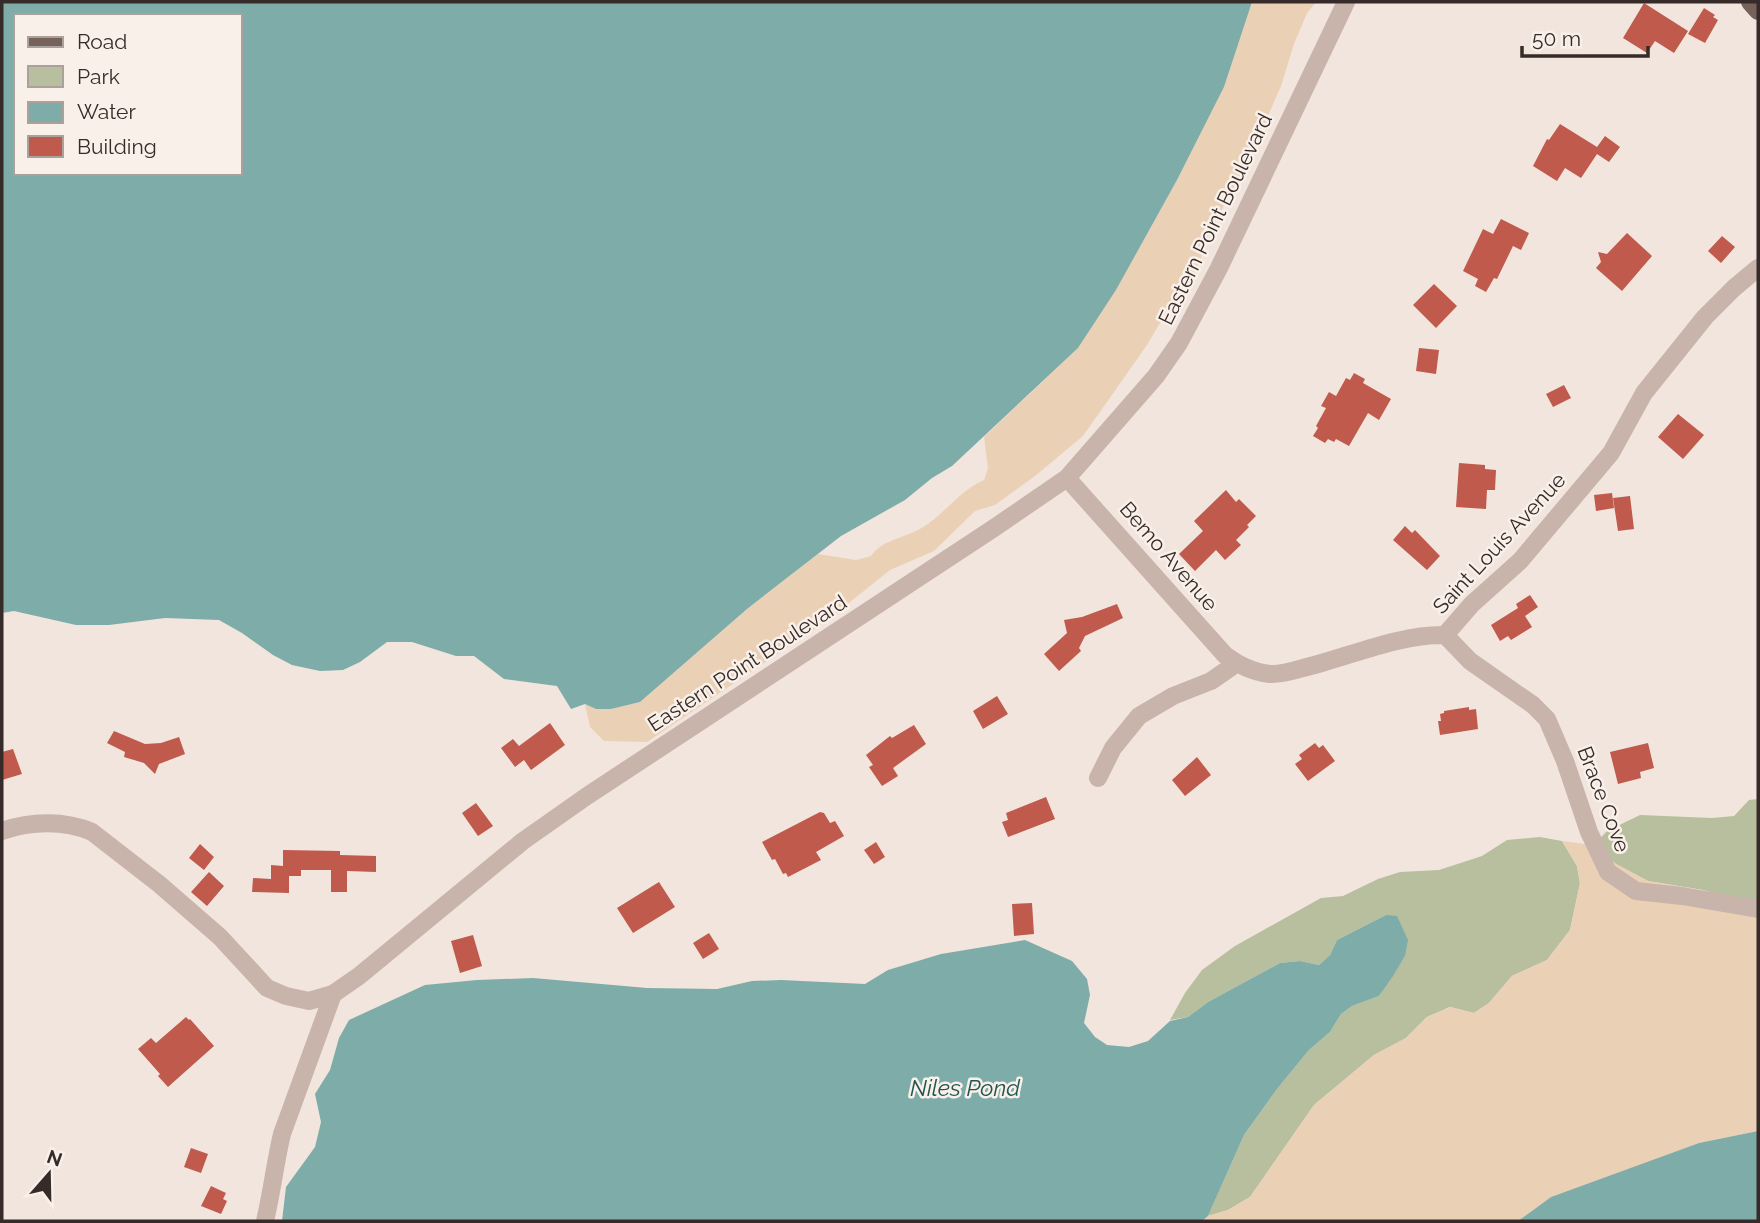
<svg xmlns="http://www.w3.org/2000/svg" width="1760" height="1223" viewBox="0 0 1760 1223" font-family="Raleway,sans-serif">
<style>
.green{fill:#b8bf9e}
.sand{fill:#ead1b6}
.water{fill:#7eaca8;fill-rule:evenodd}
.building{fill:#bf5a4d}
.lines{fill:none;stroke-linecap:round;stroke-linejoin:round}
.minor{stroke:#c8b4aa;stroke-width:18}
.major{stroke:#77615b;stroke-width:18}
.labels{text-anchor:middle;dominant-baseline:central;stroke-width:5;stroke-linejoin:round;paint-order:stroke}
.street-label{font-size:21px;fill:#362b29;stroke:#f9f0e9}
.water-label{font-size:23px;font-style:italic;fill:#215552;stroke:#f9f0e9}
</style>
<rect width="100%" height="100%" fill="#f1e5dd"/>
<path class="green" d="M 1758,799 L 1758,906 L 1703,890 L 1648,881 L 1616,864 L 1594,845 L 1607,831 L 1640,815 L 1712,818 L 1734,816 L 1749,800 Z
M 1540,837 L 1562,841 L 1577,866 L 1580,883 L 1570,930 L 1547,960 L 1512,976 L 1489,1003 L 1474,1013 L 1450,1007 L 1427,1017 L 1406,1038 L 1374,1055 L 1314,1105 L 1250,1197 L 1228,1210 L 1208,1216 L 1244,1135 L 1277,1089 L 1309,1050 L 1330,1032 L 1341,1014 L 1352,1006 L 1379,996 L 1405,956 L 1386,915 L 1337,940 L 1330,955 L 1319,965 L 1300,961 L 1280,963 L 1208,1002 L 1188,1017 L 1170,1020 L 1185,993 L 1202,970 L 1235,946 L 1321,898 L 1343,896 L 1378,879 L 1400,872 L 1439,870 L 1482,856 L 1507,840 Z"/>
<path class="sand" d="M 1252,2 L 1316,2 L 1307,13 L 1294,44 L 1281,86 L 1254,148 L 1207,238 L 1199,264 L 1183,294 L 1163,318 L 1147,345 L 1083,436 L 1035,476 L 995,505 L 975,511 L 934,551 L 890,570 L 825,622 L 647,742 L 604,741 L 590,727 L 585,704 L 596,709 L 611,709 L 640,702 L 747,609 L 818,554 L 856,560 L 871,556 C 882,540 901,539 918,530 C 943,517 958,491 984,480 L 988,468 L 984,437 L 1078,348 L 1116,290 L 1177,180 L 1224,87 Z
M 1562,841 L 1593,845 L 1616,864 L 1648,881 L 1703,890 L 1758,906 L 1758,1131 L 1699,1143 L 1551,1197 L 1518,1221 L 1202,1221 L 1208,1216 L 1228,1210 L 1250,1197 L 1314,1105 L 1374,1055 L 1406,1038 L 1427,1017 L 1451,1007 L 1474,1013 L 1489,1003 L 1512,976 L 1547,960 L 1570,930 L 1580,884 L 1577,866 Z"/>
<path class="water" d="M 2,2 L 1252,2 L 1224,87 L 1177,180 L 1116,290 L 1078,348 L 952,466 L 932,478 L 905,500 L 841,536 L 747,609 L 640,702 L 611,709 L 596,709 L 585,704 L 571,709 L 557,686 L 504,679 L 474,656 L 456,656 L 412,642 L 387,642 L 360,662 L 343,670 L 320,671 L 292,665 L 273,655 L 242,633 L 219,620 L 165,618 L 109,625 L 76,625 L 14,611 L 2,613 ZM 16,16 L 240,16 L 240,173 L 16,173 Z
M 1386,915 L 1397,916 L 1408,940 L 1405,956 L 1393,976 L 1379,996 L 1352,1006 L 1341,1014 L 1330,1032 L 1309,1050 L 1277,1089 L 1244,1135 L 1208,1216 L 1202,1221 L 282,1221 L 286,1187 L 315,1147 L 321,1122 L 315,1094 L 330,1070 L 339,1038 L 349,1020 L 425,985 L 477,980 L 533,978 L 647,988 L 717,989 L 752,981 L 781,980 L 865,984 L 888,970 L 941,954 L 1025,940 L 1072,961 L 1087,979 L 1090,995 L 1084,1023 L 1095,1037 L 1107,1045 L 1129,1047 L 1148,1041 L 1170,1021 L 1188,1017 L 1208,1002 L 1280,963 L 1300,961 L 1319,965 L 1330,955 L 1337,940 Z
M 1758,1131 L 1758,1221 L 1518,1221 L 1551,1197 L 1699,1143 Z"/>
<path class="building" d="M 1644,3 L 1688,31 L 1674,53 L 1655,41 L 1647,53 L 1623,38 Z
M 1704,8 L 1715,15 L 1713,17 L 1718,20 L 1705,43 L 1688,34 Z
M 1560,124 L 1597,147 L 1605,136 L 1620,147 L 1609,162 L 1597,154 L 1581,178 L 1565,168 L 1557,181 L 1533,166 L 1547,139 L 1549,140 Z
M 1501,219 L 1529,233 L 1521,250 L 1513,246 L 1497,279 L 1494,278 L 1486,292 L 1475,286 L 1478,279 L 1463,271 L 1483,229 L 1493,234 Z
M 1627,233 L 1652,256 L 1622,291 L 1596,268 L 1601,262 L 1598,252 L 1607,254 Z
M 1722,236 L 1735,247 L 1721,263 L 1708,251 Z
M 1434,284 L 1457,306 L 1436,328 L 1413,305 Z
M 1419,348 L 1439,350 L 1436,374 L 1416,371 Z
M 1354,373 L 1365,379 L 1363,383 L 1391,399 L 1379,420 L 1368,413 L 1349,446 L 1336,439 L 1334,442 L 1328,439 L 1325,443 L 1313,436 L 1318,428 L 1316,426 L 1326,408 L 1321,406 L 1329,392 L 1336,396 L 1346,378 L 1350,380 Z
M 1564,385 L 1571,398 L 1553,407 L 1546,394 Z
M 1678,414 L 1704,435 L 1683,459 L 1658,437 Z
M 1459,463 L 1485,465 L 1485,469 L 1496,470 L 1495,490 L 1487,490 L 1486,509 L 1456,507 Z
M 1226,490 L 1236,502 L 1239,499 L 1256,516 L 1247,525 L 1249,527 L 1236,540 L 1241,545 L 1225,560 L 1216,550 L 1195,571 L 1179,554 L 1203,531 L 1194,521 Z
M 1612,493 L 1614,508 L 1596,511 L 1594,495 Z
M 1630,496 L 1634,529 L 1618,531 L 1613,498 Z
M 1405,526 L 1412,533 L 1415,530 L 1440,556 L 1427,570 L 1393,540 Z
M 1530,595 L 1538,607 L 1525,616 L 1532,627 L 1511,640 L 1508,636 L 1500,641 L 1491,625 L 1518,608 L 1516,604 Z
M 1117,604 L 1123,618 L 1085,636 L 1079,648 L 1081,651 L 1059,671 L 1044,654 L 1067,633 L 1064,620 L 1082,617 Z
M 997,696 L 1008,714 L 983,729 L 973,711 Z
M 1469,707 L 1469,710 L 1476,709 L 1478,729 L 1440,735 L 1438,721 L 1441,721 L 1440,714 L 1444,713 L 1444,711 Z
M 550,723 L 565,745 L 531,770 L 524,760 L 515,767 L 501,748 L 513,739 L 519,746 Z
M 914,725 L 926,744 L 893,768 L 898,776 L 882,786 L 869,767 L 873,765 L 866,755 L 890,736 L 892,738 Z
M 114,731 L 145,744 L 161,743 L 179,737 L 185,754 L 159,764 L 155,774 L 144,763 L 124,757 L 125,752 L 107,743 Z
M 1315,743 L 1319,748 L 1323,745 L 1335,761 L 1308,781 L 1295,764 L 1302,759 L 1299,755 Z
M 1648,743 L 1654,768 L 1640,772 L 1641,778 L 1618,784 L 1610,752 Z
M 13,749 L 22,774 L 2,780 L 2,752 Z
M 1197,757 L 1211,775 L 1185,796 L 1172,780 Z
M 1046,797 L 1055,819 L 1008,837 L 1002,822 L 1008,820 L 1006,813 Z
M 476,803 L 493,826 L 478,836 L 462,813 Z
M 820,812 L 824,813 L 830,823 L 835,821 L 844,836 L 816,852 L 821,860 L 788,877 L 786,873 L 783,874 L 775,859 L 772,860 L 762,842 Z
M 876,842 L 885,857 L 874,864 L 864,850 Z
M 200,844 L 214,857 L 204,870 L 189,858 Z
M 283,850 L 340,851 L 340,855 L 376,856 L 376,872 L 347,871 L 347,892 L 331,892 L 331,870 L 301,870 L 301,876 L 289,876 L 289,893 L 252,892 L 253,878 L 271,879 L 271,865 L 283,866 Z
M 209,872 L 224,886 L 207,906 L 191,892 Z
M 659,882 L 675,907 L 633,933 L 617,908 Z
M 1032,903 L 1034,934 L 1014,936 L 1012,904 Z
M 709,933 L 719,949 L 703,959 L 693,943 Z
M 473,935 L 482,966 L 460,973 L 451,941 Z
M 186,1017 L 189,1020 L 190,1019 L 214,1046 L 168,1087 L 158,1076 L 160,1074 L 138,1049 L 151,1038 L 156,1043 Z
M 191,1148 L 208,1154 L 201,1173 L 184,1167 Z
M 211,1186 L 226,1193 L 223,1199 L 227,1201 L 221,1214 L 201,1206 Z"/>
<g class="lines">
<path class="minor" d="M 1067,478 L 1225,655 C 1239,665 1252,672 1270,674 C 1281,675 1296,670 1307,667 C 1351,656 1400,634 1445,635
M 1445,635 L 1472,604 L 1520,561 L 1611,453 L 1644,393 L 1705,317 L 1734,288 L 1758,268
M 1445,635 L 1470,661 L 1533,705 L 1547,719 L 1565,761 L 1589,832 L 1608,872 L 1636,891 L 1682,896 L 1758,909
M 1098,778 L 1113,748 L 1139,716 L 1173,696 L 1211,681 L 1237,663
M 2,831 C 30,821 65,820 92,832 L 159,884 L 220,937 L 267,988 L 286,996 L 309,1001 L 333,994 L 359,976 L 523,841 L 587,796 L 994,528 L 1067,478 L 1156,376 L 1179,343 L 1219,268 L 1346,2
M 265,1221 C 272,1192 275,1163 282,1134 L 333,994"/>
<path class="major" d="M 1750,2 L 1758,11"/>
</g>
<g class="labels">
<g class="street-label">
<text transform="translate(1215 219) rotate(-64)">Eastern Point Boulevard</text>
<text transform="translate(1499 543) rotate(-47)">Saint Louis Avenue</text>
<text transform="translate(1169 556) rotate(49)">Bemo Avenue</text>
<text transform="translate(747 663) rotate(-33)">Eastern Point Boulevard</text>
<text transform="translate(1604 799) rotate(69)">Brace Cove</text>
</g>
<g class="water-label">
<text x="965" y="1087">Niles Pond</text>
</g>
</g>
<rect width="1760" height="1223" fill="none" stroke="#362b29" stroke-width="7"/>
<rect x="14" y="14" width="228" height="161" fill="#f9f0e9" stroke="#aba19c" stroke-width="2"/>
<rect x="28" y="37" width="35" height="10" fill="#77615b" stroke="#aba19c" stroke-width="2"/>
<text x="77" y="49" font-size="21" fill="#362b29">Road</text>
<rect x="28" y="66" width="35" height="21" fill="#b8bf9e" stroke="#aba19c" stroke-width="2"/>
<text x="77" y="84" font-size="21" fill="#362b29">Park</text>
<rect x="28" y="102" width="35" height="21" fill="#7eaca8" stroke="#aba19c" stroke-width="2"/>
<text x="77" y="119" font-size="21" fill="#362b29">Water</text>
<rect x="28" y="136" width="35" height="21" fill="#bf5a4d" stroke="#aba19c" stroke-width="2"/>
<text x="77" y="154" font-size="21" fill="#362b29">Building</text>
<g transform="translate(49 1174) rotate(20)" stroke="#f9f0e9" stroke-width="5" paint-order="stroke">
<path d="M0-5L12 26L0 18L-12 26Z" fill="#362b29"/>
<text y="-10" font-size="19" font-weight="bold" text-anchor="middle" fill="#362b29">N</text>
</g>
<path d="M1522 46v10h126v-10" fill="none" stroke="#362b29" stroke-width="3.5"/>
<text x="1532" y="46" font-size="21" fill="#362b29" stroke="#f9f0e9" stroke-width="5" paint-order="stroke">50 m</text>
</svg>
